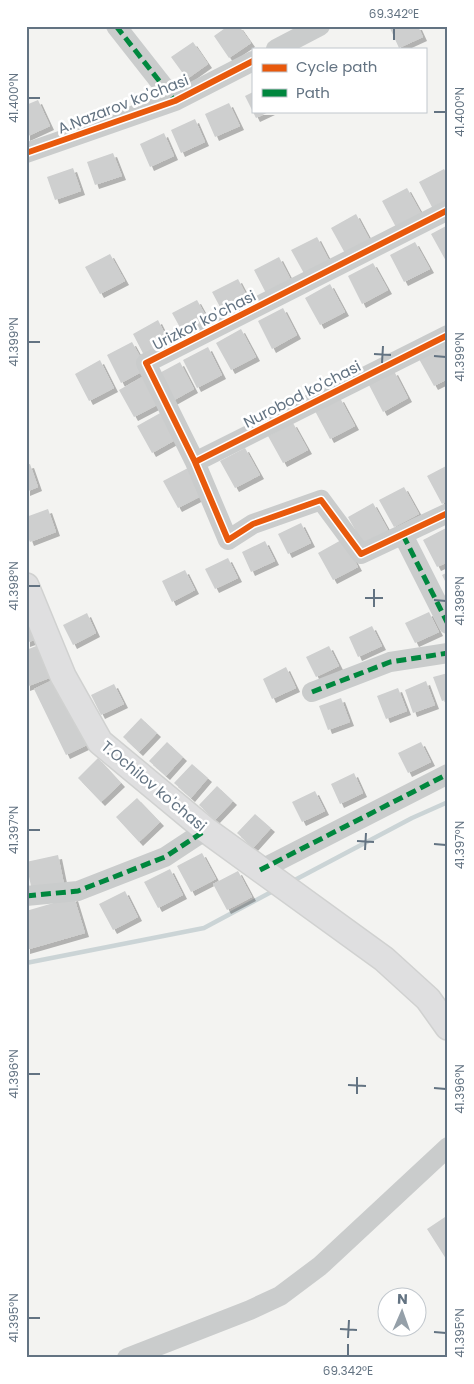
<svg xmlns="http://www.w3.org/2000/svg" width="474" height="1384" viewBox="0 0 474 1384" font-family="Poppins,sans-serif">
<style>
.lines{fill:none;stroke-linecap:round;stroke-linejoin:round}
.stream{stroke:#cbd4d6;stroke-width:4.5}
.building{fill:#cecfcf;filter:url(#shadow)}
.major-casing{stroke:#d0d1d0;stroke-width:28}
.minor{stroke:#cacccc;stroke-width:20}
.major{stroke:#dfdfe0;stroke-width:25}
.quiet{stroke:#00873e;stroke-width:5;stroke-dasharray:10 5;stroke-linecap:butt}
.cycleway-casing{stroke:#fff;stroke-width:9}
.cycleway{stroke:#e8590c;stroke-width:6}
.ticks{fill:none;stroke:#637382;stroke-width:2}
.labels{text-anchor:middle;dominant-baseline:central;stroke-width:5;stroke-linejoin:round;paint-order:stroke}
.street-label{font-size:15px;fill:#637382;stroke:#fff}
.neatline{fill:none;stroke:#637382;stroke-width:2}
.ticks-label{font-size:12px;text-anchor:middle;fill:#637382}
</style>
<defs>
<filter id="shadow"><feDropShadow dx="4" dy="4" stdDeviation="0" flood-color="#0004"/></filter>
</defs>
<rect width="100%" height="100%" fill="#f3f3f1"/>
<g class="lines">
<path class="stream" d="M 291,882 L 412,818 L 448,802
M 26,963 L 204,928 L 275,890"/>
</g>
<path class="building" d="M 228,26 L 239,26 L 251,43 L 229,58 L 214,36 Z
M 389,26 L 418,26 L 423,37 L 399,48 Z
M 193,42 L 208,64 L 187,79 L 171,57 Z
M 253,92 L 253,111 L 271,111 L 256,118 L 245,96 Z
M 38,100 L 50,126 L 26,137 L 26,105 Z
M 229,103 L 240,126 L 215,137 L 205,114 Z
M 195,119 L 205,142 L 181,153 L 171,130 Z
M 164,133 L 174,156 L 150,167 L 140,144 Z
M 113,153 L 122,176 L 95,185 L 87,162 Z
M 73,168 L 81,191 L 55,200 L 47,177 Z
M 444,169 L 448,176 L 448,202 L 433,209 L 419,182 Z
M 407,188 L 422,215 L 397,229 L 382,201 Z
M 356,214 L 371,242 L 346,255 L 331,228 Z
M 448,225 L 448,260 L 446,261 L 431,234 Z
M 317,237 L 331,264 L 306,277 L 291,250 Z
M 415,242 L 430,269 L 404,282 L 390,255 Z
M 110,254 L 125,281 L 100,294 L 85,267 Z
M 279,257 L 293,284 L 268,297 L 254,270 Z
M 373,263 L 388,290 L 362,304 L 348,276 Z
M 238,279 L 252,306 L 227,320 L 212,292 Z
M 330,284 L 345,312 L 320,325 L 305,298 Z
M 197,300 L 212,327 L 187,340 L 172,313 Z
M 283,308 L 297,335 L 272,349 L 258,321 Z
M 158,320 L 172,348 L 147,361 L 133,334 Z
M 241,329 L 256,357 L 231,370 L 216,343 Z
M 132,342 L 147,369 L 121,383 L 107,355 Z
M 444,346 L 448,353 L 448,379 L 434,386 L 419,359 Z
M 208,347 L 222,375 L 197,388 L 183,360 Z
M 100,360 L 114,388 L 89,401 L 75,374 Z
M 180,362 L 194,389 L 169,403 L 154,376 Z
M 394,371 L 408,398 L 383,412 L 369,385 Z
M 144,376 L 159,404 L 134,417 L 119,390 Z
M 340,398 L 355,426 L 330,439 L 315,411 Z
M 162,412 L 177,439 L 152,453 L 137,426 Z
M 293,423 L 308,450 L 283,463 L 268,436 Z
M 245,448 L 260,475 L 235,488 L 220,461 Z
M 30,464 L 38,487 L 26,492 L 26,465 Z
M 448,465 L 448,500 L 442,504 L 427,476 Z
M 188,468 L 203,495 L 178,508 L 163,481 Z
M 404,487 L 419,514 L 394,527 L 379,500 Z
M 373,503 L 388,530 L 363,544 L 348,517 Z
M 48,509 L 56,532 L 30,542 L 26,532 L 26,517 Z
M 301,523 L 311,543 L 288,554 L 278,534 Z
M 448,527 L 448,562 L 437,567 L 423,540 Z
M 343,539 L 358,567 L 333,580 L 318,553 Z
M 265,541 L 275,561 L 251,572 L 242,552 Z
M 228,558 L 238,578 L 215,589 L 205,569 Z
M 185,570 L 195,590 L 172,602 L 162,581 Z
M 448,572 L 448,587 L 442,575 Z
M 429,612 L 439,632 L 415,643 L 405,623 Z
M 26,613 L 37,639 L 26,643 Z
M 87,613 L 96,633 L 73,645 L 63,625 Z
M 372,626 L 382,646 L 358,657 L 349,637 Z
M 39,645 L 52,677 L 26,687 L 26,650 Z
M 329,646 L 339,666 L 316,677 L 306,657 Z
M 286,667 L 296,688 L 272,699 L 263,679 Z
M 448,673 L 448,699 L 442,701 L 433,677 Z
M 55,679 L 87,745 L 66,755 L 34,689 Z
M 426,681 L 435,705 L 413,713 L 405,690 Z
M 114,684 L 124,704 L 101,715 L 91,695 Z
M 398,688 L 407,711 L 386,719 L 377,696 Z
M 341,698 L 350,722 L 328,730 L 319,706 Z
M 141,718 L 157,733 L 139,752 L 123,737 Z
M 167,742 L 183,757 L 166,776 L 149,761 Z
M 421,742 L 431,762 L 408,773 L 398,753 Z
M 98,758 L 121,783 L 101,802 L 78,778 Z
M 192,764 L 208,778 L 191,798 L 174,783 Z
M 354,773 L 363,793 L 340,804 L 331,784 Z
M 217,786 L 233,801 L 215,820 L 199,805 Z
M 315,791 L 325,811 L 302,822 L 292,802 Z
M 137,798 L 160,822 L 139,842 L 116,817 Z
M 255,814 L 271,828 L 253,848 L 237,833 Z
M 202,853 L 216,879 L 191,892 L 177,866 Z
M 58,855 L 64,884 L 32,891 L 26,862 Z
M 170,869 L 183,895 L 158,908 L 144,882 Z
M 238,871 L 252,897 L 227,910 L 213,884 Z
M 125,891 L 138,917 L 113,930 L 99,904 Z
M 74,897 L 85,933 L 26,950 L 26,911 Z
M 448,1215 L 448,1262 L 427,1229 Z"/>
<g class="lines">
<g class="major-casing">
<path id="major" d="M 26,586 L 63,676 L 100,742 L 206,830 L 384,959 L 428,999 L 448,1027"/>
</g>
<path class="minor" d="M 116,26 L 175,101
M 276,49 L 320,26
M 26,153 L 175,101 L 253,61
M 448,210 L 146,363 L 195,462 L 228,540 L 253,524 L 321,500 L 361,554 L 448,513
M 195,462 L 448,335
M 403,535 L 448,624
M 312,692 L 390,662 L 448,653
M 260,870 L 448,774
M 26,896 L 78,891 L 165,857 L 206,830
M 127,1358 L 250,1310 L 280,1296 L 320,1266 L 448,1147"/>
<use href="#major" class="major"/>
<path class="quiet" d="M 116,26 L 175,101
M 403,535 L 448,624
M 312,692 L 390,662 L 448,653
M 260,870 L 448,774
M 26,896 L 78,891 L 165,857 L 206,830"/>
<g class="cycleway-casing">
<path id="cycleway" d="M 26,153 L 175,101 L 253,61
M 448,210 L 146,363 L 195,462 L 228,540 L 253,524 L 321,500 L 361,554 L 448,513
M 195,462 L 448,335"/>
</g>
<use href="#cycleway" class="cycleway"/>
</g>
<path class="ticks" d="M 394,40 L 394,28M 28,98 L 40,98M 434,112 L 446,112M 28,342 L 40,342M 374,354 L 391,355M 434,356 L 446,357M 382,363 L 383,346M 28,586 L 40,586M 365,598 L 383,598M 434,600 L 446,601M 374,607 L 374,589M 28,830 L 40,830M 357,841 L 374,842M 434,844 L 446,845M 365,850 L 366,833M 28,1074 L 40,1074M 348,1085 L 366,1086M 434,1088 L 446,1089M 357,1094 L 357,1077M 28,1318 L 40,1318M 340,1329 L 357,1330M 434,1332 L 446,1333M 348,1338 L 349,1320M 348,1356 L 348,1344"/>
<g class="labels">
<g class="street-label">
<text transform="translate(123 104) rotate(-21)">A.Nazarov ko'chasi</text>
<text transform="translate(204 320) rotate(-27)">Urizkor ko'chasi</text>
<text transform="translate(302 394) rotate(-27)">Nurobod ko'chasi</text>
<text transform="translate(154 786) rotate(40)">T.Ochilov ko'chasi</text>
</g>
</g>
<rect width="474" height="1384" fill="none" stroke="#ffffff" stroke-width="55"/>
<rect x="252" y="48" width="175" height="65" fill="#ffffff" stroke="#c1c7cd"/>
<rect x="262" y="64" width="25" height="8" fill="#e8590c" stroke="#c1c7cd"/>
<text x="296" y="72" font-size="15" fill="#637382">Cycle path</text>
<rect x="262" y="89" width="25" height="8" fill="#00873e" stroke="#c1c7cd"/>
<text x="296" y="98" font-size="15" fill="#637382">Path</text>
<g transform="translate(402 1312) rotate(2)"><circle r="24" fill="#ffffff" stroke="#c1c7cd"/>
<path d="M0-4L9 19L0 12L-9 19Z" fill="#95a0a9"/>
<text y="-8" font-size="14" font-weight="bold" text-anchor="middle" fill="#637382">N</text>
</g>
<rect x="28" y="28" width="418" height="1328" class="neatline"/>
<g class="ticks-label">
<text x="394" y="18">69.342°E</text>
<text transform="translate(14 98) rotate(-90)" y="4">41.400°N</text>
<text transform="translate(460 112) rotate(-90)" y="4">41.400°N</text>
<text transform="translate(14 342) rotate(-90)" y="4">41.399°N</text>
<text transform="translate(460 357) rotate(-90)" y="4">41.399°N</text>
<text transform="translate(14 586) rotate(-90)" y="4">41.398°N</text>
<text transform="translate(460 601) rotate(-90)" y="4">41.398°N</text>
<text transform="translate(14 830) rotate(-90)" y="4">41.397°N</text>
<text transform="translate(460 845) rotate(-90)" y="4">41.397°N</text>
<text transform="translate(14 1074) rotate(-90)" y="4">41.396°N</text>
<text transform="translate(460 1089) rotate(-90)" y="4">41.396°N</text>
<text transform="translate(14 1318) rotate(-90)" y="4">41.395°N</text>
<text transform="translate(460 1333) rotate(-90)" y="4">41.395°N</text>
<text x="348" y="1375">69.342°E</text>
</g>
</svg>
